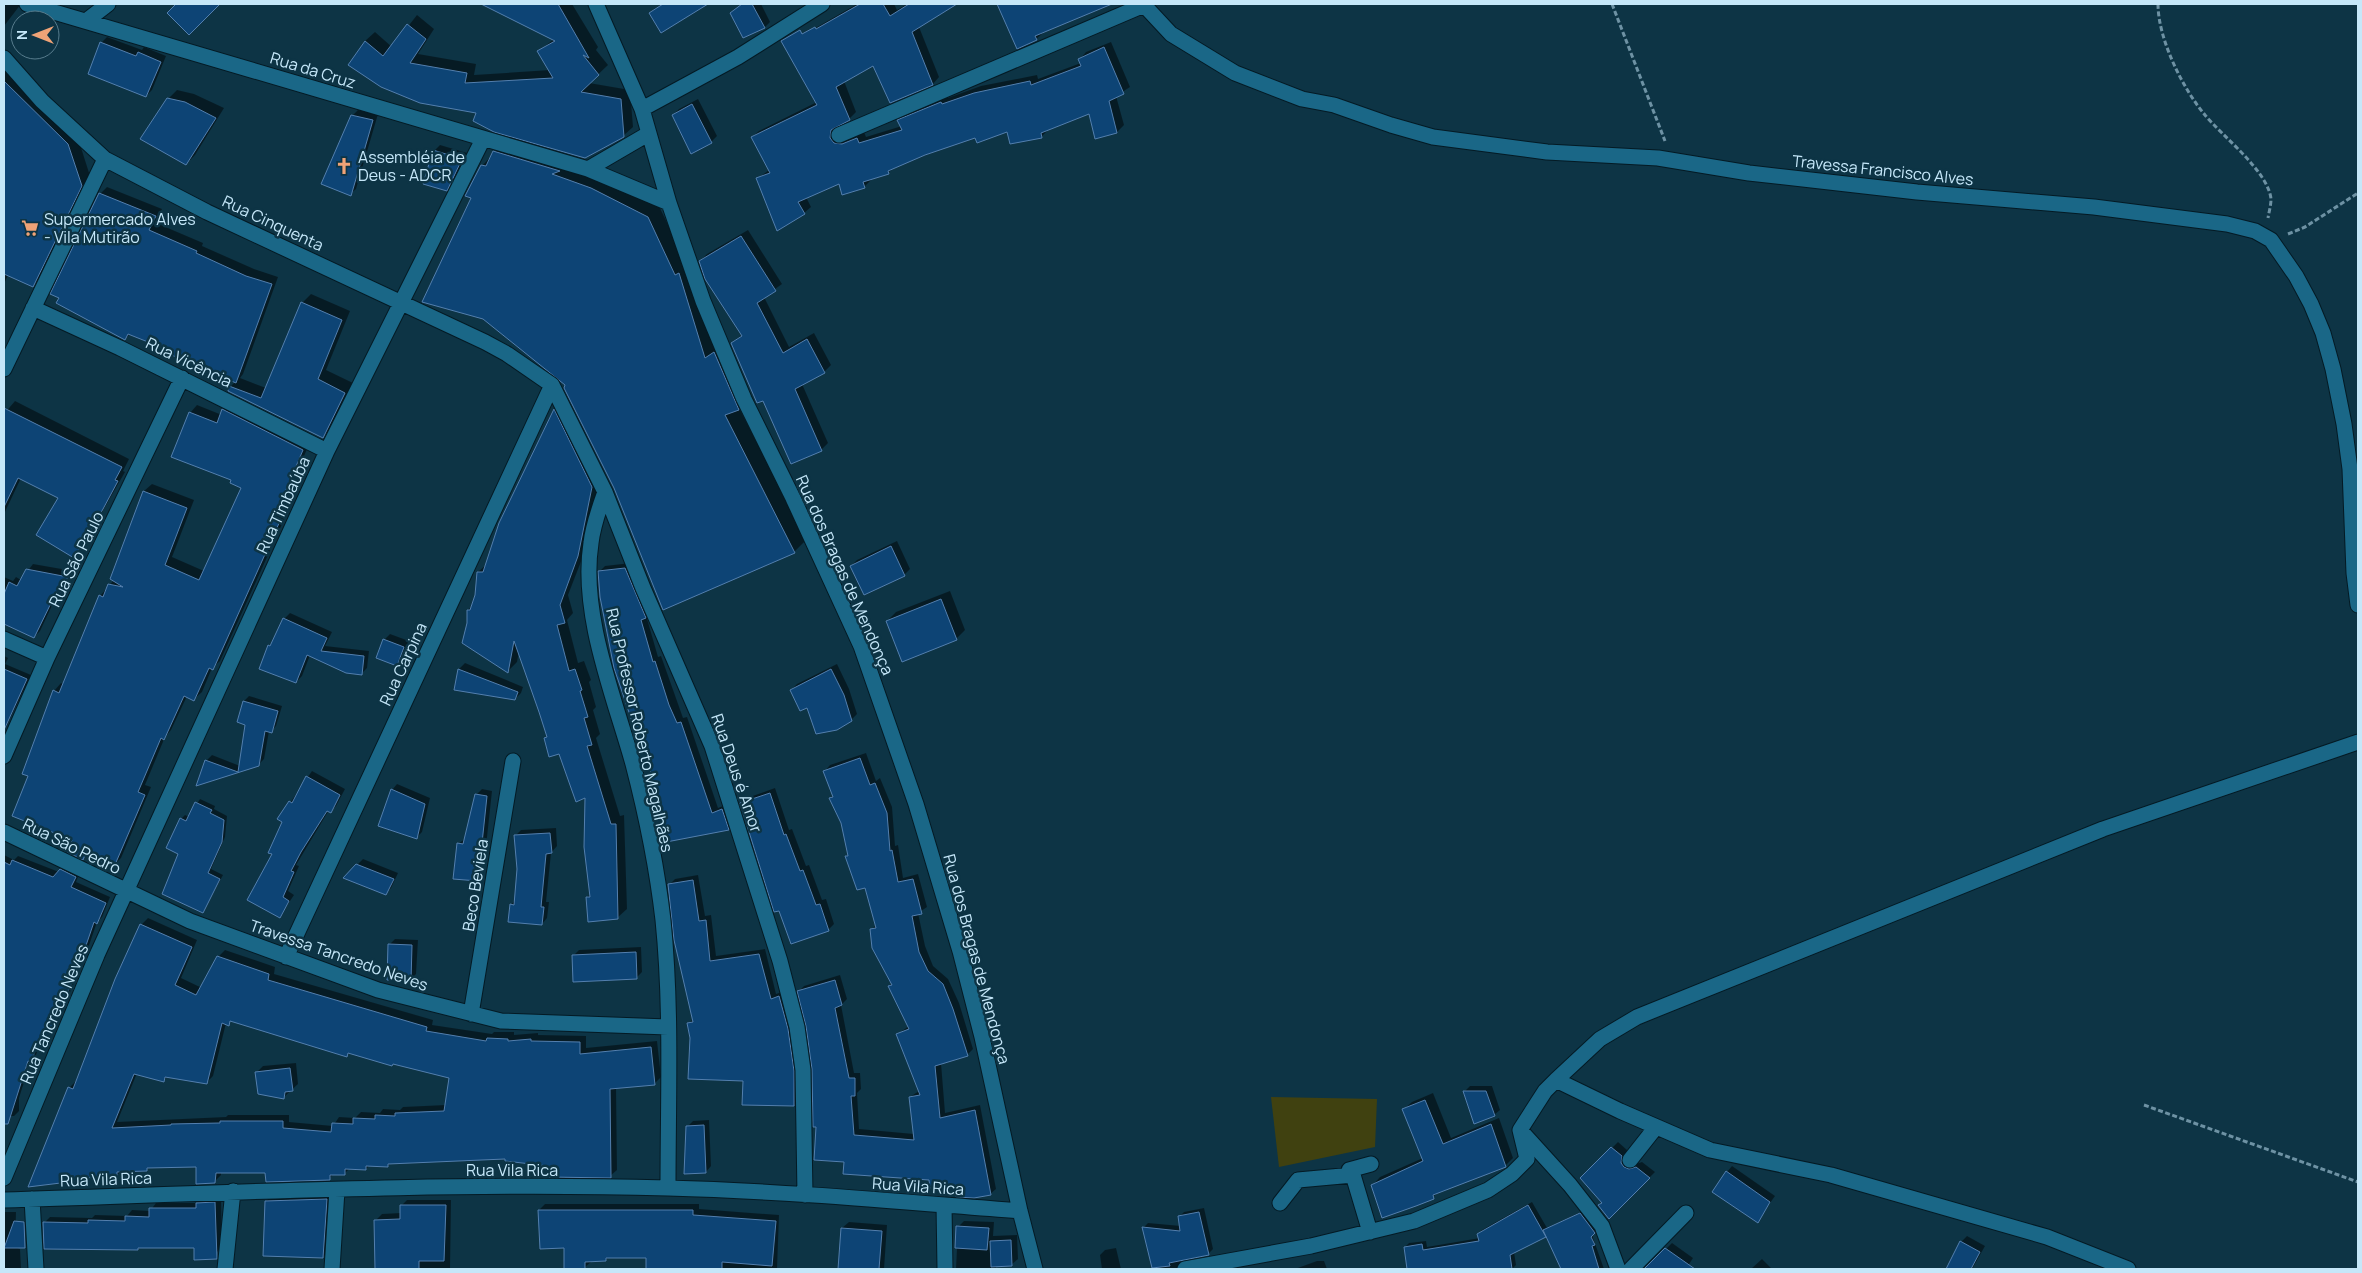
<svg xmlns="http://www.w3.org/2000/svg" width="2362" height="1273" viewBox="0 0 2362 1273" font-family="Manrope,sans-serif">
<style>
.green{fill:#404110}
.shadow{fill:#0007;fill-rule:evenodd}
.building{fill:#0d4475;stroke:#537fae;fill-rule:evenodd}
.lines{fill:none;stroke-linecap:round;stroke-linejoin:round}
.minor-casing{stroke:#041a24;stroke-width:17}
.path{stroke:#6e92a4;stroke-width:3;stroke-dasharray:5 2.5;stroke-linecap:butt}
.minor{stroke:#1a6787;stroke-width:15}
.labels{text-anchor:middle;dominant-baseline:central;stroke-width:5;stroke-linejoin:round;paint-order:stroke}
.street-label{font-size:16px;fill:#c5e7f9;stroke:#0d3445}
.poi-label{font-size:16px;fill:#c5e7f9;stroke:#0d3445;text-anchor:start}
</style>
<rect width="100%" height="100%" fill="#0d3445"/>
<path class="green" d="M 1271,1097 L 1377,1099 L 1375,1147 L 1279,1167 Z"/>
<path class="shadow" d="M 4,4 L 21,4 L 4,26 Z
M 488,4 L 572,4 L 598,47 L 596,50 L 608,65 L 589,83 L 630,90 L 633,127 L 623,136 L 477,112 L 350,65 L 365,41 L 375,32 L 392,47 L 417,15 L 434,29 L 418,54 L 476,64 L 474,75 L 550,70 L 539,51 L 554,39 L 489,6 Z
M 662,4 L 703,4 L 699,8 L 650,13 Z
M 742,4 L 761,4 L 770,22 L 765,27 L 744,37 L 731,13 Z
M 857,4 L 894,4 L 897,10 L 907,4 L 948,4 L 919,27 L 939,77 L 933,84 L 890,102 L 874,64 L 844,81 L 856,112 L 849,119 L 838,125 L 837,132 L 864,132 L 866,137 L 902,126 L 899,121 L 906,114 L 947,96 L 948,98 L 981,86 L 1037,75 L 1038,79 L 1081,63 L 1080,59 L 1086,52 L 1111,42 L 1130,87 L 1116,96 L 1124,125 L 1117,132 L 1095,137 L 1090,112 L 1048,130 L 1041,137 L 1008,131 L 976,136 L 894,167 L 888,173 L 870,178 L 871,180 L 864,187 L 840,183 L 806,197 L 811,207 L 804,213 L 757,179 L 769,170 L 752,137 L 759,131 L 817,102 L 793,41 Z
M 999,4 L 1096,4 L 1096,5 L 1043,33 L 1036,39 L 1018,47 Z
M 107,37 L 142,50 L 144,47 L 166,56 L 152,90 L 146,96 L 101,43 Z
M 4,63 L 77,135 L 90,176 L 42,276 L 33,285 L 8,275 L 4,284 Z
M 177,90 L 194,94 L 224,108 L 195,155 L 186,164 L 168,99 Z
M 698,99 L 717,136 L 711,142 L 673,115 L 679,109 Z
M 358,110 L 378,114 L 356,189 L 350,194 L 352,116 Z
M 506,140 L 659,206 L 750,397 L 739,408 L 806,540 L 794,552 L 567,384 L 473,197 L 482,166 Z
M 440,145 L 467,153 L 452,183 L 446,189 L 434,151 Z
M 107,187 L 162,209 L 156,223 L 203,243 L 202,246 L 254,269 L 278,277 L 243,374 L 240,378 L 266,388 L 302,303 L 311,294 L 350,311 L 326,370 L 353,383 L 331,428 L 323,437 L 230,387 L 236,381 L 170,349 L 130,334 L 125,339 L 57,303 L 100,194 Z
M 748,230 L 782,284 L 764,297 L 789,347 L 814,333 L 831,365 L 824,372 L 802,384 L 828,443 L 821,450 L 764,399 L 732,343 L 742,335 L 700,261 L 707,254 Z
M 15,401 L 129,459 L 123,471 L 125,472 L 82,547 L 74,556 L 60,497 L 21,478 L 4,514 L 4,414 Z
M 231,402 L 310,442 L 281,510 L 287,513 L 220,661 L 212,668 L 202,692 L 194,699 L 187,696 L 171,730 L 165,737 L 145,785 L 151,787 L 121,858 L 113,866 L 87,854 L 83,858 L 74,839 L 29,775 L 54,691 L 61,683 L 64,684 L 100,596 L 114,580 L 111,578 L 144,491 L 152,484 L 194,500 L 172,557 L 204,571 L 243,487 L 233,480 L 190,413 L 197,405 L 222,415 Z
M 563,402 L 601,478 L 587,546 L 568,595 L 573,613 L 567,620 L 578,663 L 584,661 L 591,680 L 589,682 L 596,707 L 593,710 L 600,734 L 596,738 L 620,816 L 624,815 L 627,909 L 617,918 L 587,897 L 591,894 L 587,797 L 559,753 L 545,738 L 548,736 L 519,651 L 517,662 L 508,671 L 468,623 L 468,610 L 472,606 L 476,596 L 478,572 L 487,564 L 500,523 L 555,410 Z
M 897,541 L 910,569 L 904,575 L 851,566 L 857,560 Z
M 631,563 L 658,657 L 661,656 L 683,718 L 687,717 L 718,808 L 728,804 L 734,823 L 728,828 L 651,785 L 654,782 L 646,746 L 637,733 L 608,639 L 601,597 L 600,571 L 605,566 Z
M 33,564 L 73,571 L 63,591 L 56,597 L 40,631 L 34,637 L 4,623 L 4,577 L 13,581 L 16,577 L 21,580 Z
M 950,591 L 965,630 L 956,639 L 887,621 L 896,612 Z
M 290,613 L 332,632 L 325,646 L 369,651 L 367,668 L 361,674 L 310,655 L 302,676 L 296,682 L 269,646 L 274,641 L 284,619 Z
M 390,634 L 409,641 L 403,659 L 397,664 L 384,640 Z
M 4,656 L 8,658 L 5,664 L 31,675 L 4,731 Z
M 465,663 L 523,687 L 521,693 L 515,699 L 456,689 L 459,669 Z
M 837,664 L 849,689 L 857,714 L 851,720 L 807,706 L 791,690 L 797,684 Z
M 249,696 L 282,706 L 276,726 L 271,731 L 269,731 L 264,759 L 259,764 L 198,784 L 206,761 L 212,755 L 240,766 L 246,724 L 238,721 L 244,701 Z
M 866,753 L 876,781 L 880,778 L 892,807 L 895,846 L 898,845 L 903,878 L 918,874 L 927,907 L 918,913 L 925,946 L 933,966 L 948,979 L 959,1003 L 973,1049 L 967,1055 L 941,1063 L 945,1113 L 980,1105 L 996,1189 L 990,1194 L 955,1184 L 845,1161 L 817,1126 L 814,1069 L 808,1025 L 799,991 L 804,986 L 840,975 L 847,999 L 841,1005 L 854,1073 L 860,1073 L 861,1089 L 857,1093 L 859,1129 L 914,1134 L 910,1097 L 919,1091 L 898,1034 L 909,1026 L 889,986 L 892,983 L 872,929 L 876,925 L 866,886 L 847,856 L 849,854 L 842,823 L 830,798 L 833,795 L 825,771 L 830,765 Z
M 312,771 L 345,789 L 336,806 L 331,811 L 329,810 L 296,865 L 299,866 L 288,891 L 294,895 L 280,916 L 273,854 L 283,822 L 279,819 Z
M 397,784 L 430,798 L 422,832 L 417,837 L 392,790 Z
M 775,788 L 789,830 L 792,829 L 806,866 L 809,865 L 822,900 L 826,899 L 834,924 L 828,930 L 780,909 L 741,803 L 747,798 Z
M 482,789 L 492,791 L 483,874 L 477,880 L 458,844 L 466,838 L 476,795 Z
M 200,799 L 215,806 L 214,809 L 227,816 L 225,837 L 211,869 L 223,875 L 203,911 L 180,853 L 181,819 L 185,815 L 189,817 Z
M 556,828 L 557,846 L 551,853 L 546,902 L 549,902 L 547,918 L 542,924 L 511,905 L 515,900 L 518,869 L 515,836 L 521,830 Z
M 4,855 L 14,860 L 18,856 L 59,872 L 66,865 L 80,871 L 76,882 L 110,897 L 102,917 L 97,922 L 85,957 L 50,1039 L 45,1044 L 40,1043 L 36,1055 L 31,1060 L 19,1098 L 19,1111 L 14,1116 L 4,1116 Z
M 363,859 L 398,873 L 391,888 L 385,894 L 357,865 Z
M 698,875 L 705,916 L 711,915 L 716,956 L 765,949 L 776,994 L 785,991 L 800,1099 L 794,1105 L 744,1080 L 692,1038 L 688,1024 L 694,1018 L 669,885 L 675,879 Z
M 148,918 L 197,940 L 181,978 L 202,988 L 218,957 L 225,950 L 275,967 L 274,974 L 433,1020 L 432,1025 L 492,1034 L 494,1032 L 514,1032 L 514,1035 L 538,1033 L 538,1035 L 586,1036 L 586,1048 L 657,1041 L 661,1077 L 654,1084 L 616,1088 L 617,1170 L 610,1176 L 506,1158 L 391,1162 L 388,1166 L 370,1165 L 366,1169 L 350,1168 L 344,1174 L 334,1173 L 329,1179 L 266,1171 L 221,1171 L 221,1175 L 214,1182 L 197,1166 L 150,1166 L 147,1169 L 122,1170 L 116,1176 L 79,1177 L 76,1179 L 30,1186 L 69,1088 L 76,1081 L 141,925 ZM 232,1020 L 346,1056 L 350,1053 L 451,1077 L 446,1105 L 403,1107 L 400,1110 L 383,1109 L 380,1113 L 361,1112 L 355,1118 L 339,1117 L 333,1126 L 289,1122 L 289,1115 L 228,1115 L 226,1117 L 117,1122 L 137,1073 L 163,1081 L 168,1076 L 206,1083 L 213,1076 L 226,1023 Z
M 395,939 L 418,940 L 416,974 L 410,980 L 389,945 Z
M 641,947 L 642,972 L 636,978 L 573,956 L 579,950 Z
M 296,1063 L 298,1084 L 284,1097 L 257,1072 L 263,1066 Z
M 1470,1086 L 1492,1086 L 1500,1110 L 1494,1115 L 1464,1092 Z
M 1433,1093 L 1451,1138 L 1499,1118 L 1513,1158 L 1505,1166 L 1439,1191 L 1433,1197 L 1373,1185 L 1380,1177 L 1423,1158 L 1404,1109 L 1412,1102 Z
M 709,1120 L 711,1166 L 706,1172 L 687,1127 L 693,1121 Z
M 1618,1142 L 1627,1150 L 1626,1157 L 1636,1164 L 1642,1162 L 1655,1172 L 1609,1218 L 1599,1205 L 1603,1202 L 1582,1178 Z
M 1732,1166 L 1775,1196 L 1757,1221 L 1727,1172 Z
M 332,1193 L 329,1251 L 323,1257 L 266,1201 L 272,1195 Z
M 221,1197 L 222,1246 L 217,1252 L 195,1247 L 140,1247 L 138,1249 L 44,1223 L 50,1217 L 92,1218 L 95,1215 L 127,1216 L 132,1210 L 150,1211 L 156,1203 L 198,1203 L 203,1198 Z
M 407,1200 L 451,1200 L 450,1269 L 376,1269 L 376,1220 L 382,1214 L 401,1213 L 401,1206 Z
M 1532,1202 L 1547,1228 L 1585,1210 L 1598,1228 L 1592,1235 L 1604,1269 L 1575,1269 L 1570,1255 L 1547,1234 L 1514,1252 L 1516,1265 L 1512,1269 L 1488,1269 L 1487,1266 L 1467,1269 L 1409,1269 L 1405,1247 L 1409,1243 L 1426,1241 L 1427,1247 L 1480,1238 L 1478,1234 L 1482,1230 Z
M 545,1204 L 699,1204 L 699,1209 L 779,1215 L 777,1269 L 648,1269 L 647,1256 L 609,1256 L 606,1260 L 591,1262 L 584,1268 L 566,1247 L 539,1210 Z
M 1204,1208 L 1213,1249 L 1208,1254 L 1182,1260 L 1180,1265 L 1184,1269 L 1154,1269 L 1143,1228 L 1148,1223 L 1181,1226 L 1179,1217 L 1184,1212 Z
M 4,1212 L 16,1212 L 15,1247 L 20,1249 L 21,1269 L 4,1269 Z
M 964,1221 L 994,1222 L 993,1236 L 1017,1235 L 1018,1259 L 1011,1265 L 996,1266 L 996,1269 L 956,1269 L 958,1227 Z
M 849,1222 L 887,1225 L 884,1269 L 839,1269 L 842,1228 Z
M 1967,1236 L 1985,1246 L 1972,1269 L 1947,1269 L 1961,1242 Z
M 1672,1243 L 1693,1258 L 1686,1269 L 1646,1269 Z
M 1116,1248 L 1121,1269 L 1102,1269 L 1100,1255 L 1105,1250 Z
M 1762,1259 L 1772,1269 L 1751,1269 Z
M 1317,1261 L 1324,1261 L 1327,1269 L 1295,1269 Z"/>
<path class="building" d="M 176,4 L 220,4 L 189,35 L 167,13 Z
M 481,4 L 558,4 L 589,58 L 583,55 L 599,75 L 581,92 L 621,99 L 624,137 L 585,158 L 494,132 L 473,121 L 476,113 L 420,103 L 381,87 L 348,65 L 365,41 L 383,56 L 407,24 L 426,39 L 410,63 L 467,73 L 465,83 L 553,78 L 537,51 L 555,41 Z
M 663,4 L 708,4 L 661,33 L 649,13 Z
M 742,4 L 752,4 L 765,28 L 743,38 L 730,13 Z
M 860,4 L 883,4 L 890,16 L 909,4 L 957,4 L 912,32 L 933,85 L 890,103 L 873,66 L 836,87 L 850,120 L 831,130 L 830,138 L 834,143 L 842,144 L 857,138 L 859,143 L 902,130 L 897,120 L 941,102 L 942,104 L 974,93 L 1030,81 L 1031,85 L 1081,66 L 1078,59 L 1104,47 L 1124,94 L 1109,101 L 1117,133 L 1095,139 L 1089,114 L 1041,133 L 1042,138 L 1010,144 L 1007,132 L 977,143 L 975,138 L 925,155 L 888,171 L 889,174 L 863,182 L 865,188 L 842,195 L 839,184 L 798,202 L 805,214 L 777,231 L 756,178 L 770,173 L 751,137 L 817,105 L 781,41 L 800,30 L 802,34 L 815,27 L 816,29 Z
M 997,4 L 1112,4 L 1035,36 L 1037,40 L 1017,49 Z
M 100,42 L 136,56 L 138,52 L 161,62 L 146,97 L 88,74 Z
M 4,81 L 68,144 L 82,186 L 33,287 L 4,274 Z
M 167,98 L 185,102 L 216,118 L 186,165 L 140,139 Z
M 692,104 L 712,143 L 691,154 L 672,115 Z
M 351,115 L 373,120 L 351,196 L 321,184 Z
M 433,150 L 462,159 L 447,191 L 423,184 Z
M 493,151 L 560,171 L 552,174 L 591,188 L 648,217 L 675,275 L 679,273 L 705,358 L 714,352 L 739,410 L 725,415 L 795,553 L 663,610 L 614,488 L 564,388 L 565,385 L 483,319 L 422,302 L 471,198 L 465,196 L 481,165 L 486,166 Z
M 99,193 L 156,216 L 149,230 L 197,251 L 196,253 L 246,276 L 272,284 L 236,383 L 167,353 L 168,350 L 128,334 L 125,340 L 56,303 L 59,298 L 50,294 Z
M 741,236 L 776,291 L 757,303 L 783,353 L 807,339 L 825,373 L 795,389 L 822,451 L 791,464 L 763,401 L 757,403 L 731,343 L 742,336 L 705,279 L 699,261 Z
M 301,302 L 342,320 L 318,379 L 345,393 L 323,438 L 228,391 L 229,386 L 261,398 Z
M 4,408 L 122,467 L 115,480 L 118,481 L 103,509 L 74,558 L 36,535 L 58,498 L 18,478 L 4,507 Z
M 222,409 L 303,450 L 274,518 L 280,521 L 213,670 L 209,668 L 194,701 L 184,696 L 164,740 L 161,738 L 138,792 L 145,795 L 114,867 L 85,855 L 83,860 L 67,852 L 72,840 L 12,816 L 28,776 L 22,774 L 53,690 L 59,693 L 99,595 L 103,597 L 108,584 L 123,587 L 110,579 L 143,491 L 187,508 L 165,565 L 199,580 L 241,488 L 230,483 L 231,480 L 171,457 L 189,412 L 217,423 Z
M 554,409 L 592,487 L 578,556 L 560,605 L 565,623 L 557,625 L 569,671 L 575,669 L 582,690 L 580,691 L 588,717 L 584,718 L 592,745 L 587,746 L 611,824 L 616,824 L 618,919 L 588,922 L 586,897 L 590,897 L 584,847 L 585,798 L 576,802 L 559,754 L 549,757 L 544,738 L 547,737 L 539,712 L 514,641 L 508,673 L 462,643 L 467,623 L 467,610 L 470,610 L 475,595 L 477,572 L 483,572 L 499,523 Z
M 891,546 L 905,576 L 864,595 L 850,566 Z
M 625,568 L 646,618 L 641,620 L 653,662 L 655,661 L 669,705 L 677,723 L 681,722 L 712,813 L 722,809 L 729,830 L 661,843 L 650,784 L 653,783 L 645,748 L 642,749 L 636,733 L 614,668 L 600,597 L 598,571 Z
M 26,569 L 68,577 L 57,599 L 54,597 L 34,638 L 4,624 L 4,594 L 9,582 L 17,586 Z
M 941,599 L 957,640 L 902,662 L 886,621 Z
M 283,618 L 327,638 L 321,651 L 364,656 L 362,675 L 346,673 L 307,655 L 296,683 L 259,669 L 268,645 L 270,646 Z
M 383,639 L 404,647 L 397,666 L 376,658 Z
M 4,669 L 27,679 L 4,730 Z
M 458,669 L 518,692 L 515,700 L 454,690 Z
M 831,669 L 844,695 L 852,721 L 837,730 L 816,734 L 807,708 L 800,711 L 790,690 Z
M 243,701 L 278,711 L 272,733 L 265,731 L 259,766 L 196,786 L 205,760 L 238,772 L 245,725 L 237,722 Z
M 860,758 L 870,785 L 875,783 L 887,813 L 890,851 L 892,850 L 898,882 L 913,879 L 922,914 L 912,916 L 919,952 L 928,971 L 943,984 L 953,1009 L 968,1056 L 935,1066 L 940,1118 L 975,1110 L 991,1195 L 974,1198 L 956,1197 L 954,1185 L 930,1188 L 929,1180 L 843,1174 L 844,1162 L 814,1160 L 816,1127 L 813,1127 L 812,1069 L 806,1026 L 797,991 L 835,980 L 842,1005 L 835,1008 L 849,1078 L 855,1078 L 855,1096 L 851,1096 L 854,1135 L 914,1140 L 909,1097 L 920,1095 L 896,1034 L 909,1029 L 888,986 L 892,985 L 872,948 L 870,929 L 876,928 L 865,888 L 857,890 L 845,856 L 848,856 L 841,823 L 829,798 L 833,797 L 823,771 Z
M 306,776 L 340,795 L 331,813 L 327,811 L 301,852 L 291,871 L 294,872 L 283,897 L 289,901 L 280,918 L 247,900 L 272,854 L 268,853 L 282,822 L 277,819 L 289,801 L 292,803 Z
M 391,789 L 425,804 L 417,839 L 378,826 Z
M 770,793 L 784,835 L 786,834 L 800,871 L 803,870 L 816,905 L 820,904 L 829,931 L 791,944 L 779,911 L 774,912 L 740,803 Z
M 475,794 L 487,796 L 478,881 L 453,879 L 457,843 L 463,844 Z
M 195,802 L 212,810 L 210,813 L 224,820 L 222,842 L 208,873 L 220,879 L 203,913 L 162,894 L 178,854 L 166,848 L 180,818 L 186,821 Z
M 550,833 L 552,853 L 546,854 L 541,907 L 544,907 L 542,925 L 508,922 L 510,904 L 514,905 L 517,869 L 514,835 Z
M 12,860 L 53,877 L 60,869 L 76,877 L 71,887 L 106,903 L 97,924 L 94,922 L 80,963 L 45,1046 L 38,1043 L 31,1062 L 28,1061 L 8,1124 L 4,1124 L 4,862 L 10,865 Z
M 356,864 L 394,879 L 386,895 L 343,878 Z
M 693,880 L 699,921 L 706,920 L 710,961 L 759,954 L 771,999 L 779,996 L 788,1029 L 794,1071 L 794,1106 L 742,1105 L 743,1081 L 688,1079 L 690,1038 L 687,1023 L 693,1022 L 674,940 L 668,884 Z
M 140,924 L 192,947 L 175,985 L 196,995 L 217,956 L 269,974 L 268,980 L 427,1027 L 426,1031 L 486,1041 L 487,1038 L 508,1039 L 508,1041 L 531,1039 L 531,1041 L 580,1042 L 580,1054 L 651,1047 L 655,1085 L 610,1089 L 611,1178 L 549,1177 L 548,1166 L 505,1161 L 505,1159 L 388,1164 L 388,1167 L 366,1166 L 366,1170 L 345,1169 L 345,1175 L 330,1175 L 330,1180 L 266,1182 L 265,1173 L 216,1173 L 215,1183 L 196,1184 L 196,1167 L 147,1168 L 147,1171 L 117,1172 L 117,1177 L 76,1178 L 77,1181 L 28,1187 L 68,1087 L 73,1089 L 115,979 ZM 230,1021 L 347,1057 L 348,1053 L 392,1066 L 393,1064 L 449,1078 L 444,1111 L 395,1113 L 395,1116 L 375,1115 L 375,1119 L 353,1118 L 353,1124 L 332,1123 L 331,1132 L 283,1128 L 283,1121 L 220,1121 L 220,1123 L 171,1124 L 171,1125 L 112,1128 L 134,1074 L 164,1082 L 165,1077 L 207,1084 L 222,1023 L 229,1026 Z
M 388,944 L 412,945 L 411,981 L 387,980 Z
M 636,952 L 637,979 L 573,982 L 572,955 Z
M 290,1068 L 293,1091 L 285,1092 L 284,1099 L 258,1094 L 255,1072 Z
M 1463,1091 L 1486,1091 L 1495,1116 L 1474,1124 Z
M 1425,1100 L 1443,1144 L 1491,1124 L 1506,1167 L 1433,1195 L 1434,1199 L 1416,1206 L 1382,1218 L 1371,1185 L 1423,1161 L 1402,1109 Z
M 704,1125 L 706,1173 L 684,1174 L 686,1126 Z
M 1611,1147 L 1622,1156 L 1621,1163 L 1624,1167 L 1629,1169 L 1636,1167 L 1650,1178 L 1609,1219 L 1598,1205 L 1602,1203 L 1580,1178 Z
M 1726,1171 L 1770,1202 L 1758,1223 L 1712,1192 Z
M 327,1199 L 323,1258 L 263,1256 L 265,1201 Z
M 215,1202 L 217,1259 L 194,1260 L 194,1248 L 138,1248 L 138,1250 L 44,1249 L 43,1222 L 88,1223 L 88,1220 L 125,1221 L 125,1216 L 149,1217 L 149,1208 L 196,1208 L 196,1203 Z
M 400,1205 L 446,1205 L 444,1261 L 419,1261 L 419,1269 L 375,1269 L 374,1220 L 400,1219 Z
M 1528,1205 L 1546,1237 L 1510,1255 L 1512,1269 L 1407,1269 L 1404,1247 L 1422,1244 L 1423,1250 L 1479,1241 L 1477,1234 Z
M 538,1210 L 693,1210 L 693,1215 L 776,1221 L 772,1266 L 722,1262 L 722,1269 L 646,1269 L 646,1258 L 606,1258 L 606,1261 L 585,1262 L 585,1269 L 564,1269 L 564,1248 L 540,1249 Z
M 1199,1212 L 1209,1255 L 1169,1263 L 1170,1266 L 1152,1268 L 1142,1227 L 1180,1231 L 1178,1216 Z
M 1580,1213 L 1595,1233 L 1591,1237 L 1595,1245 L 1592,1246 L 1599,1269 L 1561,1269 L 1543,1230 Z
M 14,1221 L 24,1222 L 25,1248 L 4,1248 Z
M 956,1226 L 989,1228 L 987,1250 L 955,1248 Z
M 841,1228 L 882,1231 L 879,1269 L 838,1269 Z
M 1011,1240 L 1012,1266 L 991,1267 L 990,1241 Z
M 1960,1241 L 1980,1252 L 1971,1269 L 1946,1269 Z
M 1665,1248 L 1695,1269 L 1644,1269 Z"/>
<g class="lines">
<g class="minor-casing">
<path id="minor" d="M 27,4 L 588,169 L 669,203
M 596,4 L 642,109 L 669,203 L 703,301 L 744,399 L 793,498 L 861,646 L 916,804 L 960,951 L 982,1037 L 1020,1211 L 1035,1269
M 1143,4 L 1171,34 L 1235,73 L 1302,99 L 1334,105 L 1391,125 L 1433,137 L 1547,152 L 1658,158 L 1749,173 L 1917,192 L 2094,207 L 2227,224 L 2255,231 L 2271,240 L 2296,276 L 2311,304 L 2323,333 L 2333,369 L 2344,424 L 2350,469 L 2354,573 L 2358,605
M 86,21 L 108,4
M 4,58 L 42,101 L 105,159 L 207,212 L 485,342 L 507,354 L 552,385 L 605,492 L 643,588 L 712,746 L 780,961 L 797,1027 L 803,1070 L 805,1195
M 642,109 L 738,57 L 822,4
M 839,135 L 1144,5
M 588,169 L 648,134
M 33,308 L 120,348 L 327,451
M 4,369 L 105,159
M 605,492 C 599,509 593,525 591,543 C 580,614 614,696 633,764 C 646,814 657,868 663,920 C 672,1008 668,1099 668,1188
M 4,639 L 47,658
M 4,756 L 47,658 L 182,378
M 4,832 L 190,921 L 378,990 L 501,1021 L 668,1027
M 286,957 L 552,385
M 471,1014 L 513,761
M 1556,1080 L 1620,1111 L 1710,1150 L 1831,1175 L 2047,1237 L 2128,1269
M 1521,1131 L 1570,1185 L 1602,1226 L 1618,1269
M 1630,1160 L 1656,1127
M 1353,1175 L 1349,1170 L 1371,1164
M 4,1178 L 97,955 L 327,451 L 483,139
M 32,1199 L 36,1269
M 4,1200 C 225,1193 446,1182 668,1188 C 785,1191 903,1202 1020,1211
M 1280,1203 L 1298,1180 L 1353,1175 L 1370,1232
M 944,1205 L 945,1269
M 225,1269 L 233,1191
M 332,1269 L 337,1190
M 1185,1269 L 1311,1246 L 1414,1221 L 1488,1190 L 1512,1174 L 1527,1159 L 1520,1130 L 1545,1091 L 1556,1080 L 1600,1039 L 1637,1017 L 2103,829 L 2358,742
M 1631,1269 L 1686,1213"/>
</g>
<path class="path" d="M 1612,4 L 1665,141
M 2158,4 C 2158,39 2183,89 2205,115 C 2223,137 2268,171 2271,199 C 2271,205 2269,212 2268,218
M 2288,234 L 2305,227 L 2358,193
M 2144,1105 L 2358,1182"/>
<use href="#minor" class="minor"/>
</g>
<defs>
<g id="church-bare" transform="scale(1.35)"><path d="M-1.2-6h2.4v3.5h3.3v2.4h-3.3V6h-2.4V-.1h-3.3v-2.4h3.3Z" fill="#efa377" stroke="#0d3445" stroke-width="2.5" paint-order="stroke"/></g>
<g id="supermarket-bare" transform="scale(1.35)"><path d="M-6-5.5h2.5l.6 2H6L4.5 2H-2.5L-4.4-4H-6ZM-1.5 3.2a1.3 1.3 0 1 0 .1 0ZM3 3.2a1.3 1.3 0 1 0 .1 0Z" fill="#efa377" stroke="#0d3445" stroke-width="2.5" paint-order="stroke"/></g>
</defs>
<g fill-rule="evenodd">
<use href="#church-bare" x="344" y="166"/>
<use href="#supermarket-bare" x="30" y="228"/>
</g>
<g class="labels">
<g class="street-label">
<text transform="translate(313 70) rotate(17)">Rua da Cruz</text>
<text transform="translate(1883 170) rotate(6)">Travessa Francisco Alves</text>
<text transform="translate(273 223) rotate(25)">Rua Cinquenta</text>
<text transform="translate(189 362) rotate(26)">Rua Vicência</text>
<text transform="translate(283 505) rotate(-65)">Rua Timbaúba</text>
<text transform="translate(76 559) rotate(-64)">Rua São Paulo</text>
<text transform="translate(845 575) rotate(66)">Rua dos Bragas de Mendonça</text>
<text transform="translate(403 664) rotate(-65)">Rua Carpina</text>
<text transform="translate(640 730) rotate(77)">Rua Professor Roberto Magalhães</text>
<text transform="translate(737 773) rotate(71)">Rua Deus é Amor</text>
<text transform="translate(72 846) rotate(26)">Rua São Pedro</text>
<text transform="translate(475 885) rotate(-81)">Beco Beviela</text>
<text transform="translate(339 955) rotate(19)">Travessa Tancredo Neves</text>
<text transform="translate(977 959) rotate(75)">Rua dos Bragas de Mendonça</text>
<text transform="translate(54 1014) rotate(-67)">Rua Tancredo Neves</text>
<text x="512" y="1170">Rua Vila Rica</text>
<text transform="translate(106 1179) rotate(-2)">Rua Vila Rica</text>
<text transform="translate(918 1186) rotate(4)">Rua Vila Rica</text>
</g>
<g class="poi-label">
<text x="358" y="157">Assembléia de<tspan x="358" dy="18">Deus - ADCR</tspan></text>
<text x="44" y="219">Supermercado Alves<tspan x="44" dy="18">- Vila Mutirão</tspan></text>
</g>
</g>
<rect width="2362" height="1273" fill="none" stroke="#c5e7f9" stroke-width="10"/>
<g transform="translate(35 35) rotate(270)"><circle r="24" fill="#0d3445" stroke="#577c8d"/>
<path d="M0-4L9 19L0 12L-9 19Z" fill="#efa377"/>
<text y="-8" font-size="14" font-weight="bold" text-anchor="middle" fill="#c5e7f9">N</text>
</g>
</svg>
